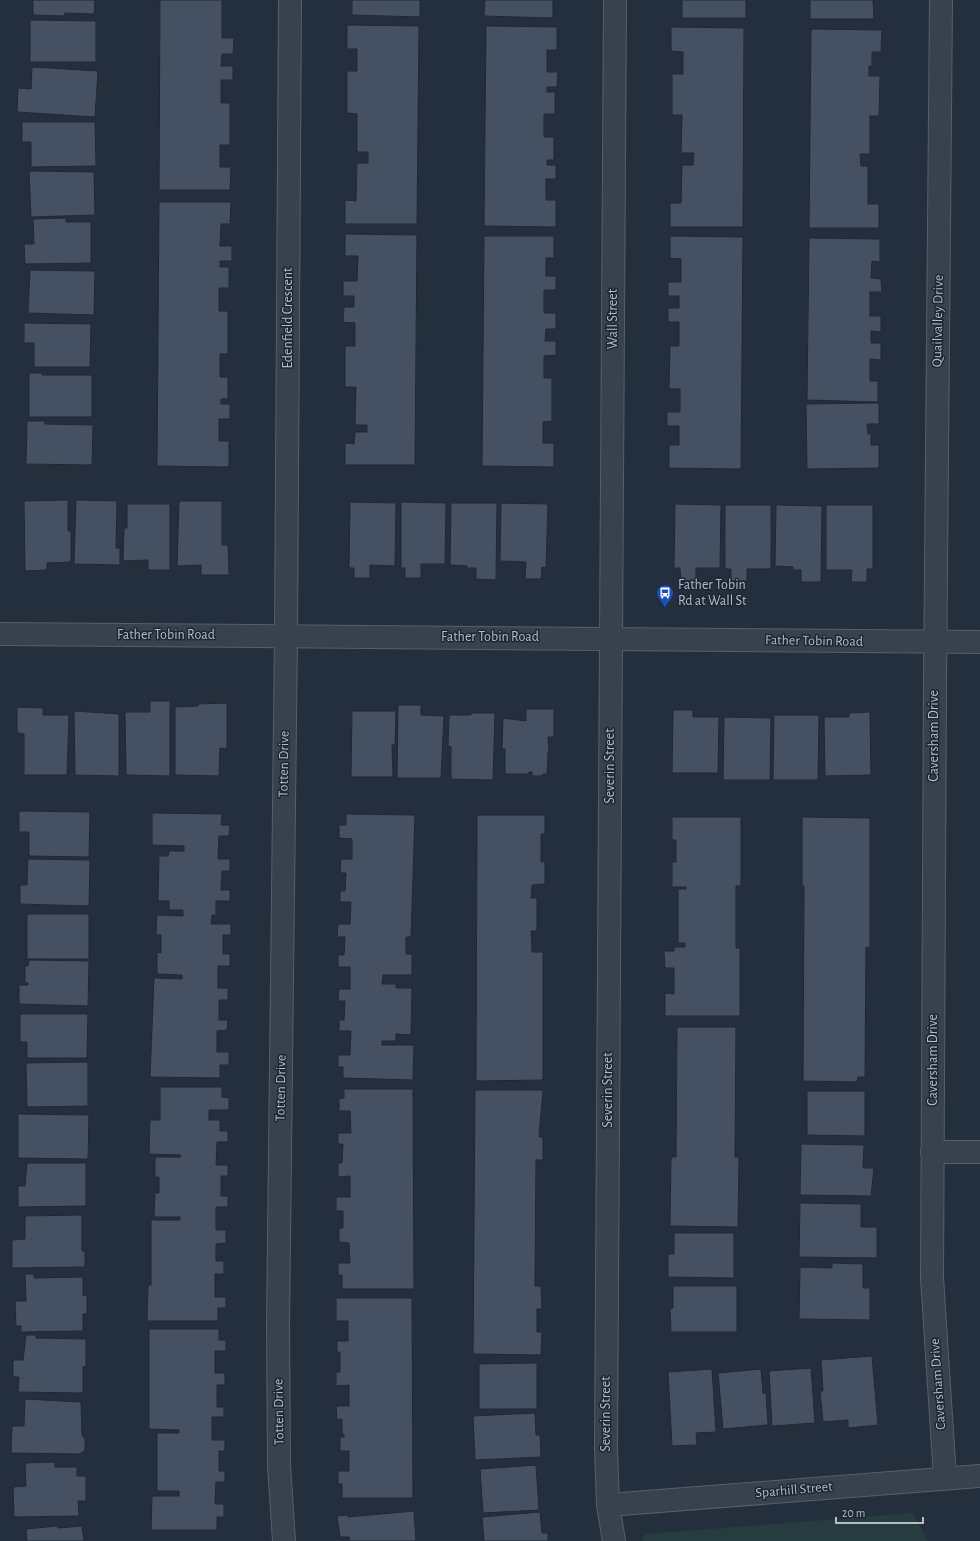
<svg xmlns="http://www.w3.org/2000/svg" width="980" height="1541" viewBox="0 0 980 1541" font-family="'Alegreya Sans',sans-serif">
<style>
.green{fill:#263c3f}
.building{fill:#455162;stroke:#1f2835}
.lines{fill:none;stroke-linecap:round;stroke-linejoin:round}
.minor-casing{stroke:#565f6c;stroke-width:24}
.tertiary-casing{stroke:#565f6c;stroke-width:24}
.minor{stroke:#38414e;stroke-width:22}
.tertiary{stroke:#38414e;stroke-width:22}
.labels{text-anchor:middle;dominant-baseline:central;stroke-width:3;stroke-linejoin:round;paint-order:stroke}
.street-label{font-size:14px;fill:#b4bcc9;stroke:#1d2633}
.poi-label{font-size:14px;fill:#b4bcc9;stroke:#1d2633;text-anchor:start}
</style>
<rect width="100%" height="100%" fill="#242f3e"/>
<path class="green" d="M 913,1513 L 928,1541 L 643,1541 L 643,1539 L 646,1534 Z"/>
<path class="building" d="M 33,0 L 95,0 L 94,14 L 65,13 L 64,16 L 33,15 Z
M 160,0 L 222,0 L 222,38 L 234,38 L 233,54 L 222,54 L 221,66 L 233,66 L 233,80 L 221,80 L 221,103 L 230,103 L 230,145 L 220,145 L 220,167 L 231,167 L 230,190 L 159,190 Z
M 352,0 L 420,0 L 420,17 L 352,15 Z
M 485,0 L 553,0 L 553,18 L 484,16 Z
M 682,0 L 746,0 L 746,18 L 682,18 Z
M 810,0 L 873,0 L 874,19 L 810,19 Z
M 30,20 L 96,21 L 96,62 L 30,62 Z
M 347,25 L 419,26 L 417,224 L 345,224 L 345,200 L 356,201 L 357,163 L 368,163 L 368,152 L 357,152 L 357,114 L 347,113 L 347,71 L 357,71 L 357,49 L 347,49 Z
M 486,26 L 557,27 L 557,50 L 547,50 L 547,72 L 558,72 L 557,87 L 547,87 L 547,92 L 555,92 L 555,114 L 544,114 L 544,137 L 554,137 L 554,160 L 547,160 L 547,165 L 556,165 L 556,179 L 546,179 L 546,200 L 556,200 L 556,227 L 484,226 Z
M 671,27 L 744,28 L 743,227 L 670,227 L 670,203 L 681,203 L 682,165 L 693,165 L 694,153 L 681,153 L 682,115 L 672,115 L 672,74 L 683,74 L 683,52 L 671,51 Z
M 811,29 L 882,30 L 881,52 L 872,52 L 872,66 L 869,66 L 869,76 L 880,76 L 879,116 L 870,116 L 870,154 L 860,154 L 861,166 L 868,166 L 868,204 L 879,204 L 879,228 L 809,228 Z
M 32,67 L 98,71 L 95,117 L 17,112 L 18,88 L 31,89 Z
M 22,122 L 95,122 L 96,166 L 31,167 L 31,142 L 22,142 Z
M 29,171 L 94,172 L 95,215 L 31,217 Z
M 159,202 L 231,202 L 230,224 L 221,224 L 220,246 L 232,246 L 232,261 L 220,261 L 220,267 L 229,267 L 229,288 L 219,288 L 219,311 L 228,311 L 228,354 L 220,354 L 220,377 L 228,377 L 228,399 L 221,399 L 221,404 L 230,404 L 230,419 L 219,419 L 219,441 L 229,441 L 229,467 L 157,466 Z
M 66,218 L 66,222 L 91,222 L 91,263 L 25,264 L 24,244 L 34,244 L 33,219 Z
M 345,234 L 417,235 L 415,465 L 345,465 L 345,443 L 354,444 L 355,432 L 367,432 L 367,425 L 355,425 L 356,387 L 345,387 L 345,346 L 355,346 L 355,323 L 343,322 L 344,307 L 354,307 L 354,296 L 343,296 L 343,281 L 357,281 L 358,256 L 345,256 Z
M 484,236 L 554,236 L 554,258 L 546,258 L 546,276 L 556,276 L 556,290 L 544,290 L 544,313 L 556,313 L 556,329 L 546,329 L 545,341 L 556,341 L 556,355 L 544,356 L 544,378 L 552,378 L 552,421 L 543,422 L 543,443 L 554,443 L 554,467 L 482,466 Z
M 670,236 L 743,237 L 741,469 L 669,468 L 669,445 L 679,445 L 679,426 L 667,426 L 667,412 L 680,412 L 680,389 L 669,389 L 670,346 L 679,346 L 679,322 L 668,322 L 668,308 L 679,308 L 679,296 L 668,296 L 668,282 L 681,282 L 681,259 L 670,258 Z
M 809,238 L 880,239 L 880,262 L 872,261 L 871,278 L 881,279 L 882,292 L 870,292 L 870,316 L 881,316 L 881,332 L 871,331 L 871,343 L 881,343 L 881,360 L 870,359 L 870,381 L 878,381 L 878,402 L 807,400 Z
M 30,270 L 95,271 L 94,315 L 28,313 Z
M 24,323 L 91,324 L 90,367 L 34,367 L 34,343 L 24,343 Z
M 29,373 L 42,373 L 42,375 L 92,375 L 92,417 L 29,417 Z
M 879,403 L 879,424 L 867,424 L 868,434 L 871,434 L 871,445 L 879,445 L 879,468 L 807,469 L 806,404 Z
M 27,421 L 45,421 L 45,424 L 93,425 L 92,465 L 26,464 Z
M 68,500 L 68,531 L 71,531 L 71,562 L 47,563 L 47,570 L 25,571 L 24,501 Z
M 76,500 L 117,501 L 116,548 L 120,548 L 120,565 L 74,564 Z
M 179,501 L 222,501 L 222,545 L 228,545 L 229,575 L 201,575 L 201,565 L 177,566 Z
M 350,502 L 396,503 L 395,566 L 370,565 L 370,578 L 354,578 L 354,568 L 349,568 Z
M 401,502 L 446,503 L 445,564 L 421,564 L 421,578 L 405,578 L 405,568 L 401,568 Z
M 451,503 L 497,503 L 496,580 L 476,579 L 476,568 L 467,568 L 467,566 L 450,565 Z
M 501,503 L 548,504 L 546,568 L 542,567 L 541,579 L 525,579 L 526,562 L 500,561 Z
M 127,504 L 170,504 L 170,570 L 148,570 L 148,560 L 123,561 L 124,528 L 127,528 Z
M 675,504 L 721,505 L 720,568 L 696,568 L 696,581 L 681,581 L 680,568 L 674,568 Z
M 725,505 L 771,505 L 771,569 L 747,569 L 747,581 L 731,581 L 731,569 L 725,569 Z
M 776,505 L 822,506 L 821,582 L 801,582 L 801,570 L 793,570 L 793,567 L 775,566 Z
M 826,505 L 873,505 L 873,569 L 867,569 L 867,582 L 851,582 L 852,570 L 826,570 Z
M 150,701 L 170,701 L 170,776 L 126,775 L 125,712 L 150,712 Z
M 227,703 L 227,749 L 220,748 L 219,776 L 175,775 L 175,707 L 198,706 L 198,704 Z
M 398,705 L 421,705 L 421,715 L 444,716 L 441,778 L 397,778 Z
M 17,707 L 43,708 L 43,715 L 69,715 L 67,775 L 24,775 L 24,734 L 17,733 Z
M 526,709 L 554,709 L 554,737 L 548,737 L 549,752 L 548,752 L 547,774 L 543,774 L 542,776 L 532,776 L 532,772 L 529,772 L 529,774 L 505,774 L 505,749 L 502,749 L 503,718 L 526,721 Z
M 673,710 L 693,710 L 693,717 L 719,717 L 718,773 L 672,773 Z
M 74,711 L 119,714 L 119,776 L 75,775 Z
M 352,711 L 396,711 L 395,745 L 392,745 L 393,777 L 351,777 Z
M 870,712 L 871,775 L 825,776 L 824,717 L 849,717 L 849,713 Z
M 471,713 L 495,713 L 493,780 L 451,779 L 451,747 L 448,746 L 449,715 L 471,715 Z
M 774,715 L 819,715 L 818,780 L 773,780 Z
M 724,717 L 771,718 L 770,780 L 723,780 Z
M 19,811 L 90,812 L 89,857 L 29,856 L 29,832 L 19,832 Z
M 152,813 L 222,814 L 221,825 L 230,825 L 229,836 L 219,836 L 218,859 L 230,859 L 230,871 L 222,871 L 221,890 L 230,890 L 230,901 L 216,901 L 216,915 L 212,915 L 211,924 L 231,924 L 231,935 L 223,935 L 223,954 L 230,954 L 230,966 L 218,966 L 218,988 L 228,988 L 228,1000 L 219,1000 L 219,1020 L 228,1020 L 227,1030 L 217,1031 L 217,1052 L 229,1052 L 229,1065 L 220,1065 L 220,1078 L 150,1077 L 154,978 L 182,979 L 182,975 L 157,974 L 157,952 L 161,953 L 161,935 L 156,935 L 157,915 L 183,916 L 183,910 L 169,910 L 169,901 L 158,901 L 159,856 L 168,856 L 169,851 L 184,851 L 184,846 L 152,845 Z
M 346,814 L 415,815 L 411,937 L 406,937 L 406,954 L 412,954 L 412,975 L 383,975 L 382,984 L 396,984 L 396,988 L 412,988 L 411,1035 L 396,1034 L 396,1041 L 382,1041 L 382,1045 L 414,1045 L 413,1080 L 343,1078 L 343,1067 L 338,1067 L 338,1055 L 350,1055 L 351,1031 L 339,1031 L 339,1020 L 344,1020 L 345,1001 L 338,1001 L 339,989 L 350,989 L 350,967 L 338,967 L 338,955 L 344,955 L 345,937 L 337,937 L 338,924 L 350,924 L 351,902 L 340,902 L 340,891 L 345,891 L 346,873 L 340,873 L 341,859 L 352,859 L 352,839 L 339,838 L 339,825 L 346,825 Z
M 477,815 L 545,815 L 545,834 L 541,834 L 541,862 L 545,861 L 545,884 L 532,885 L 531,898 L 537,898 L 537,931 L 531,931 L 532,952 L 543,952 L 543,1080 L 476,1081 Z
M 672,817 L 741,817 L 741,886 L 736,886 L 736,948 L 740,948 L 740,1016 L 665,1016 L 665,993 L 674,994 L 674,968 L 665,968 L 664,951 L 674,951 L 674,947 L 685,947 L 685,943 L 678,943 L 678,889 L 686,889 L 686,887 L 672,887 L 672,862 L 676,862 L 676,840 L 672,840 Z
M 802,817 L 870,818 L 870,948 L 866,947 L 865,1077 L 858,1077 L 857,1082 L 803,1081 L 804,886 L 802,886 Z
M 28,859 L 90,860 L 89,906 L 20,904 L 20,885 L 27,885 Z
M 27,914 L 89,914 L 89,959 L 27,959 Z
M 29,960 L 89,961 L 88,1006 L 19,1004 L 19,985 L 28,985 L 28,983 L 25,983 L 25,966 L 28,966 Z
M 20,1014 L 88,1014 L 87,1058 L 27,1058 L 27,1042 L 20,1042 Z
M 677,1027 L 736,1027 L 735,1157 L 739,1157 L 738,1227 L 670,1226 L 671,1157 L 676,1157 Z
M 88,1062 L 88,1106 L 27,1107 L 26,1063 Z
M 160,1087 L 222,1087 L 222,1097 L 229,1098 L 229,1110 L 209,1110 L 209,1120 L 220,1120 L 220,1131 L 228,1131 L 228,1142 L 217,1142 L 216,1165 L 228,1165 L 228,1176 L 221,1176 L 221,1196 L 228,1196 L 228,1207 L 216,1207 L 216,1230 L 226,1230 L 226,1243 L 216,1244 L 216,1261 L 224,1261 L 224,1274 L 215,1274 L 215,1297 L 226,1297 L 226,1308 L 218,1308 L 218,1321 L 147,1321 L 148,1285 L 151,1285 L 151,1220 L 180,1220 L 180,1217 L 154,1217 L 155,1193 L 159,1193 L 159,1177 L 155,1177 L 155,1157 L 181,1157 L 180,1155 L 149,1154 L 150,1120 L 160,1120 Z
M 344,1089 L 413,1089 L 414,1289 L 342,1289 L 342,1275 L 338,1275 L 338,1263 L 350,1263 L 349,1243 L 339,1242 L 339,1228 L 343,1228 L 343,1211 L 336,1211 L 336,1197 L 350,1197 L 350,1176 L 338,1177 L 338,1163 L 342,1163 L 343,1144 L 338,1144 L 338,1133 L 351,1133 L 350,1111 L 339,1111 L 339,1099 L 344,1098 Z
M 475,1090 L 543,1090 L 539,1137 L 543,1137 L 543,1160 L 536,1160 L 535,1286 L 541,1286 L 542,1309 L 537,1309 L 537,1332 L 542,1332 L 541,1355 L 473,1354 Z
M 807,1091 L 865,1091 L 865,1136 L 807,1135 Z
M 18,1114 L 89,1115 L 88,1159 L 18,1158 Z
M 801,1144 L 864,1145 L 863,1168 L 874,1168 L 871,1196 L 800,1195 Z
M 27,1163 L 86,1163 L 86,1206 L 18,1207 L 18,1186 L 25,1186 Z
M 800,1203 L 861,1204 L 861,1227 L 877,1227 L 877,1258 L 799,1257 Z
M 82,1215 L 82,1251 L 85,1251 L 85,1267 L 12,1268 L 12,1240 L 25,1239 L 25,1216 Z
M 674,1233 L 734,1233 L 734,1278 L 668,1277 L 668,1254 L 674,1254 Z
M 832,1263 L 863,1264 L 863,1288 L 870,1288 L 870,1320 L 799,1319 L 800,1267 L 832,1268 Z
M 25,1274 L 34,1274 L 34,1278 L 83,1277 L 83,1296 L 87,1295 L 87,1314 L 83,1314 L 83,1331 L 21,1332 L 21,1326 L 16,1326 L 15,1301 L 26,1301 Z
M 673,1286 L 737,1286 L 737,1332 L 671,1332 L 670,1309 L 673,1308 Z
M 336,1298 L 412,1298 L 413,1498 L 342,1498 L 342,1484 L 338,1484 L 338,1471 L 349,1471 L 349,1451 L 340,1451 L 340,1437 L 344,1437 L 344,1434 L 342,1434 L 342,1419 L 337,1420 L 336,1406 L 349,1406 L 349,1385 L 336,1386 L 336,1372 L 340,1372 L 340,1352 L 337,1352 L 337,1341 L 348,1341 L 348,1321 L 336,1321 Z
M 149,1329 L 219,1329 L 219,1340 L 226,1340 L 226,1351 L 215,1351 L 215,1373 L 225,1373 L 225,1385 L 217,1385 L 217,1407 L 224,1407 L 224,1417 L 212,1417 L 212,1440 L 225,1440 L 225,1451 L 219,1451 L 219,1471 L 225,1471 L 225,1482 L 216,1482 L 215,1504 L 224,1504 L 224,1517 L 217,1517 L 217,1530 L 151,1530 L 152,1496 L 179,1496 L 179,1491 L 157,1491 L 157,1433 L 179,1433 L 179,1430 L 149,1429 Z
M 26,1335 L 36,1335 L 36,1338 L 86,1339 L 86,1366 L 83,1367 L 83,1393 L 18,1392 L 19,1377 L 13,1377 L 13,1360 L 23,1360 Z
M 872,1356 L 878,1425 L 848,1428 L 848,1420 L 823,1422 L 820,1391 L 823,1391 L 821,1360 Z
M 537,1363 L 537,1409 L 479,1409 L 479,1364 Z
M 811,1368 L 815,1423 L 772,1426 L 769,1371 Z
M 712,1369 L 716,1432 L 696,1433 L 697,1445 L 672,1446 L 668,1372 Z
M 761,1369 L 763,1393 L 766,1393 L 768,1425 L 723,1429 L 718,1373 Z
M 25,1399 L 81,1402 L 82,1435 L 85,1439 L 85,1450 L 80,1454 L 11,1453 L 12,1426 L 24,1426 Z
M 535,1413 L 536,1435 L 540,1435 L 541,1457 L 475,1460 L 473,1416 Z
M 55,1462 L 55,1467 L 77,1467 L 77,1476 L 86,1476 L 86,1501 L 78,1501 L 79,1516 L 14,1517 L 13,1487 L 26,1486 L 25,1463 Z
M 536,1465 L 539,1510 L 483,1513 L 480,1469 Z
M 414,1511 L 416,1541 L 350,1541 L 349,1537 L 340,1537 L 337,1516 L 348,1515 L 348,1517 Z
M 540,1512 L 542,1533 L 548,1533 L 548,1541 L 484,1541 L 482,1517 Z
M 57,1526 L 58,1528 L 82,1526 L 84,1541 L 27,1541 L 26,1529 Z"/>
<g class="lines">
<g class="minor-casing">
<path id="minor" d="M 941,0 L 935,684 L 932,1278 L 945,1478
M 932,1152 L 980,1152
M 608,1505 L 980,1476
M 284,1541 L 279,1465 L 278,1326 L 286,635 L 290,0
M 614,1541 L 608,1505 L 606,1448 L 615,0"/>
</g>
<g class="tertiary-casing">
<path id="tertiary" d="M 0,634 L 980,642"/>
</g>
<use href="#minor" class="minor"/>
<use href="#tertiary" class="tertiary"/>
</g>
<defs>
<g id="bus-pin" transform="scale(0.9)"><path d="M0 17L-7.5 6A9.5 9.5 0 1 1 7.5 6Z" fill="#1a4fb4" stroke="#1d2633"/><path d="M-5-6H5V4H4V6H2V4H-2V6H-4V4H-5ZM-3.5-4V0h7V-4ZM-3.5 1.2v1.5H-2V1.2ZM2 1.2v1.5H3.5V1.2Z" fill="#fff"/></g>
</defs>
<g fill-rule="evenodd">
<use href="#bus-pin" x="665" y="593"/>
</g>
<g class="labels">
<g class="street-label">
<text transform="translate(288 318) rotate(-90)">Edenfield Crescent</text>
<text transform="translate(613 319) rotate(-90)">Wall Street</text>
<text transform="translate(938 321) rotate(-89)">Quailvalley Drive</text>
<text x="166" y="635">Father Tobin Road</text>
<text x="490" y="637">Father Tobin Road</text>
<text transform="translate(814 641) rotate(1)">Father Tobin Road</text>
<text transform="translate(934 736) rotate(-90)">Caversham Drive</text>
<text transform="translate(284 764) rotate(-89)">Totten Drive</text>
<text transform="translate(610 766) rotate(-90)">Severin Street</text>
<text transform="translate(933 1060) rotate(-90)">Caversham Drive</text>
<text transform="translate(281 1088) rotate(-89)">Totten Drive</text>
<text transform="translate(608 1090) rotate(-90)">Severin Street</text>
<text transform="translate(938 1384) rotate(-94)">Caversham Drive</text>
<text transform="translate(279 1412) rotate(-91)">Totten Drive</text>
<text transform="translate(606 1414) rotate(-90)">Severin Street</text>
<text transform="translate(794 1490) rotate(-5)">Sparhill Street</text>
</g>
<g class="poi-label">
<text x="678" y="585">Father Tobin<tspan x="678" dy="16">Rd at Wall St</tspan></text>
</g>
</g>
<path d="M836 1517v6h87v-6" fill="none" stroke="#b4bcc9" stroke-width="2"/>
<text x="842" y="1517" font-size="12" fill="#b4bcc9" stroke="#1d2633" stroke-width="3" paint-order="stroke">20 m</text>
</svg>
